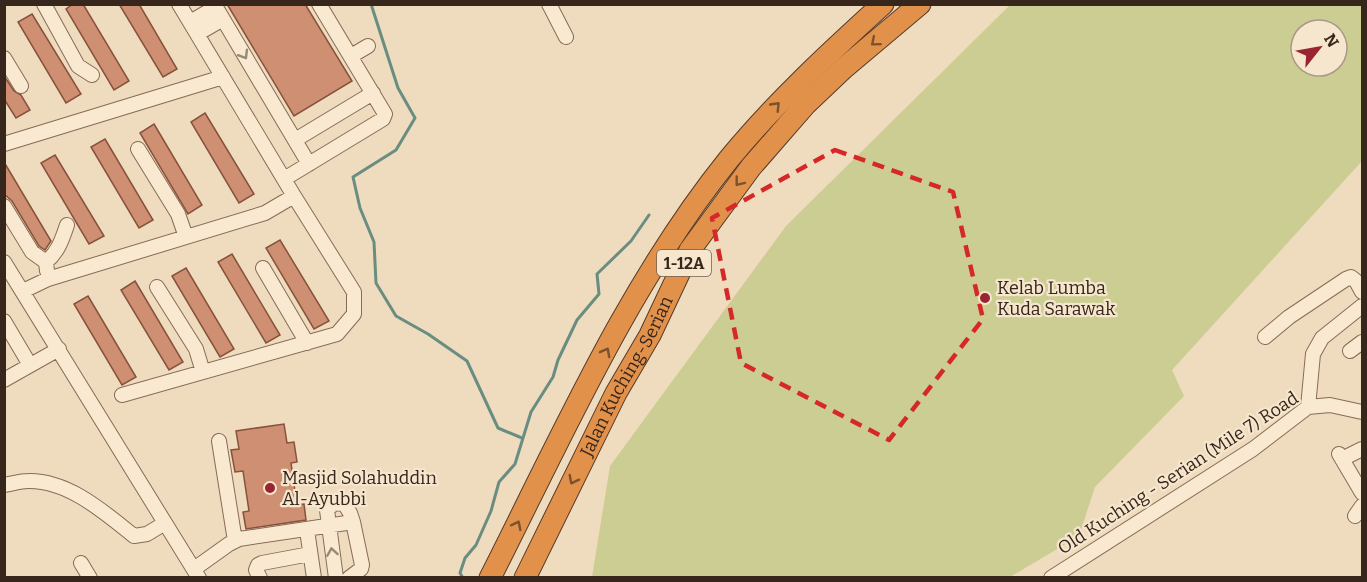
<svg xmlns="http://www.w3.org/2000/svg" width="1367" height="582" viewBox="0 0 1367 582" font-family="Bitter,serif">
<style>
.pitch{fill:#cccd92;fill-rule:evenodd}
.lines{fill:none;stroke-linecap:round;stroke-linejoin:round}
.stream{stroke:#698e81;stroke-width:3}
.building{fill:#ce8f72;stroke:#87523b;stroke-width:1.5}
.minor-casing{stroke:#876b56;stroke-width:16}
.highway-casing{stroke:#543a2b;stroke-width:23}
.minor{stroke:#fae9d1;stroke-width:14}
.highway{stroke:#e2914a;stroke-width:21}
.oneway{stroke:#7b512e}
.oneway2{stroke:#988876}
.marked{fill:none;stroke:#d62828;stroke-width:4.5;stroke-dasharray:12 8;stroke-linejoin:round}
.poi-dot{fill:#982531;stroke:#f6e6cd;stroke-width:2}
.labels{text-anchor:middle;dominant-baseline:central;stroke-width:4.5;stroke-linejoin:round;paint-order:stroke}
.shield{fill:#f6e6cd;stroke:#706050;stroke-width:1.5}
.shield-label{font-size:16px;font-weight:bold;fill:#36261b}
.poi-label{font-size:18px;fill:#36261b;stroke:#f6e6cd;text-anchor:start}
.street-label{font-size:18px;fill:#36261b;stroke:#f6e6cd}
</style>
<rect width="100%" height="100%" fill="#efdbbe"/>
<path class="pitch" d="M 1010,5 L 1362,5 L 1362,161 L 1172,370 L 1184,396 L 1095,487 L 1079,536 L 1010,577 L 592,577 L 610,466 L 786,226 ZM 1301,30 L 1337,30 L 1337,66 L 1301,66 Z"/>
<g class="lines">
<path class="stream" d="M 371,4 L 398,88 L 415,118 L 396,150 L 353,177 L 360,208 L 374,242 L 376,283 L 396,316 L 428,334 L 467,361 L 498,428 L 522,438
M 463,578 L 460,573 L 465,558 L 476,545 L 491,511 L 499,482 L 515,464 L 531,412 L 553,377 L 558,360 L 577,320 L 599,294 L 597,274 L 631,241 L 649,215"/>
</g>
<path class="building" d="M 73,4 L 83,4 L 129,81 L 114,90 L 66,9 Z
M 119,4 L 139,4 L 177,69 L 163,77 Z
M 227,4 L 305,4 L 352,81 L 294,116 Z
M 32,14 L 81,94 L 66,103 L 18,22 Z
M 4,76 L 14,91 L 21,95 L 30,110 L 16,118 L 4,99 Z
M 205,113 L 254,194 L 239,203 L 191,122 Z
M 154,124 L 202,205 L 188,214 L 140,133 Z
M 105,139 L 153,220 L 139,228 L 91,147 Z
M 55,155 L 104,236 L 89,244 L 41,163 Z
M 4,162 L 51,241 L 45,250 L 39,246 L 12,201 L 4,194 Z
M 280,240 L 329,321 L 314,329 L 266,248 Z
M 232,254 L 280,335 L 266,343 L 218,262 Z
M 186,268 L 234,349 L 220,357 L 172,276 Z
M 135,281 L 183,362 L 169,370 L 121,290 Z
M 88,296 L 136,377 L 122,385 L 74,304 Z
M 284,424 L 287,443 L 294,442 L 297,462 L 291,463 L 297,505 L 304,504 L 306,520 L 246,529 L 243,512 L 249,511 L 243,471 L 235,472 L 231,450 L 239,449 L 236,431 Z"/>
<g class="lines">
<g class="minor-casing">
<path id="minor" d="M 44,4 L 78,66 L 92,75
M 214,4 L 309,164
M 549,4 L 566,37
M 190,22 L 216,7
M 197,34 L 223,19
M 351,56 L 368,46
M 4,58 L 21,86
M 295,140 L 373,93
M 4,144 L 223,77
M 138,149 L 178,214 L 186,237
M 284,179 L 383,119 L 385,114 L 319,4
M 4,206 L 32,252 L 46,262
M 4,262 L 199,578
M 263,268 L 307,343
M 47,271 L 46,262 C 58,252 62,240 67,225
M 157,287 L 196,349 L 203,372
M 23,291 L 48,279 L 265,213 L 294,196
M 4,321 L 30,365
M 1265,337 L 1289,317 L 1346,279 L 1351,277 L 1356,281 L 1362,292
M 1350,351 L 1362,342
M 4,380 L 59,349
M 122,395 L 337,334 L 354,314 L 354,292 L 294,196 L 179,4
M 1308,407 L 1313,354 L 1322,338 L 1362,306
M 219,441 L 235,541
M 1339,454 L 1362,493
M 1342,459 L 1362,449
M 4,485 C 12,484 20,481 28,481 C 68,480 104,512 134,536 L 147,534 L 165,523
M 1355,516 L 1362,506
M 307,530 L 314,578
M 81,563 L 90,578
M 194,569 L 229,544 L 239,539 L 353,522 L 362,565 L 361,569 L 349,578
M 260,578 L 256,570 L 258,565 L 262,563 L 310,554
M 336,578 L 327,510 L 333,504 L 344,503 L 350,513 L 353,522
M 1051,578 L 1253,449 L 1308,407 L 1330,405 L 1362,412"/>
</g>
<g class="highway-casing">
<g id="highway">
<path d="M 490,578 C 562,436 629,283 729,159 C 775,103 829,53 883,4"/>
<path id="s1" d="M 525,578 L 616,393 L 650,335 L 690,250 L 751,167 L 805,105 L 844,68 L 920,4"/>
</g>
</g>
<use href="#minor" class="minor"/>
<use href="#highway" class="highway"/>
</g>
<defs><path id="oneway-chevron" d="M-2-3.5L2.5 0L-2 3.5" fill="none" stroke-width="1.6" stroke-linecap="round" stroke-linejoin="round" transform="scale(1.5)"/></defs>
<g class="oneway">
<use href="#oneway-chevron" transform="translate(875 42) rotate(140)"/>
<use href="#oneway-chevron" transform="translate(776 106) rotate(-46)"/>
<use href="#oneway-chevron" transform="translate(739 182) rotate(128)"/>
<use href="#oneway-chevron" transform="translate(606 352) rotate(-62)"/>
<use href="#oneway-chevron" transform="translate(573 480) rotate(117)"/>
<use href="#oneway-chevron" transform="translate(517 525) rotate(-63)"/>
</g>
<g class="oneway2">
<use href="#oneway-chevron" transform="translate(244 55) rotate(59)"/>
<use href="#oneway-chevron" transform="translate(332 552) rotate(-99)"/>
</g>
<path class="marked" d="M 835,150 L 953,192 L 983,319 L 889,440 L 741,363 L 712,218 Z"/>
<g class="poi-dot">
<circle cx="985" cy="298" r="6"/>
<circle cx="270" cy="488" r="6"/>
</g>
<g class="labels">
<rect class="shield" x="657" y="250" width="54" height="26" rx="4.5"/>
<g class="shield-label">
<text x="684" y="263">1-12A</text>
</g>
<g class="poi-label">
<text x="997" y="288">Kelab Lumba<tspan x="997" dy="21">Kuda Sarawak</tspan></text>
<text x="282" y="478">Masjid Solahuddin<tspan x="282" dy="21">Al-Ayubbi</tspan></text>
</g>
<g class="street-label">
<text stroke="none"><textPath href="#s1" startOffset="226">Jalan Kuching-Serian</textPath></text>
<text transform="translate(1178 473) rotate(-33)">Old Kuching - Serian (Mile 7) Road</text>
</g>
</g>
<rect width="1367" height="582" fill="none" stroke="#36261b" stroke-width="12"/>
<g transform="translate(1319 48) rotate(59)"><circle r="28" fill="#f6e6cd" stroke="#a99986" stroke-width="1.5"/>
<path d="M0-4.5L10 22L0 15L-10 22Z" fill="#982531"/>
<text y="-9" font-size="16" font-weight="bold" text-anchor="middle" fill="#36261b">N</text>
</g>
</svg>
